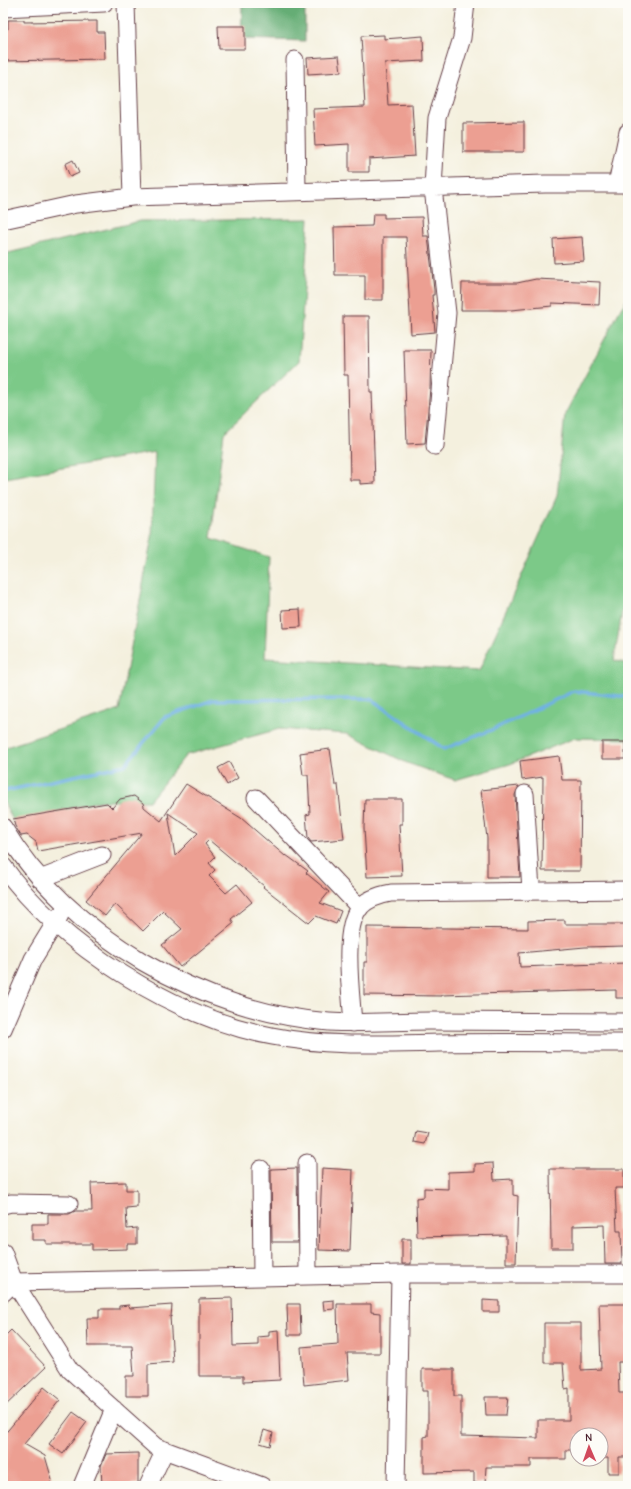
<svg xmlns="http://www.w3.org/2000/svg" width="631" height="1489" viewBox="0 0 631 1489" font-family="'Comic Neue',sans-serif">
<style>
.green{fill:#7cc988;stroke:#63745a}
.forest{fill:#65ad74;stroke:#586650}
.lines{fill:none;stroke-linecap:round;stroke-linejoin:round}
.stream{stroke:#71b1e5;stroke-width:3.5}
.building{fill:#ec9f92;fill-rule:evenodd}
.minor-casing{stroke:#643e46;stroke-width:19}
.minor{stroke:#fff;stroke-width:17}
</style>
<rect width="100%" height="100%" fill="#fdfcf7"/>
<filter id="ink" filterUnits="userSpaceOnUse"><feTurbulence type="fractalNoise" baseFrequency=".025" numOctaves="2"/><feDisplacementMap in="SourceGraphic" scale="8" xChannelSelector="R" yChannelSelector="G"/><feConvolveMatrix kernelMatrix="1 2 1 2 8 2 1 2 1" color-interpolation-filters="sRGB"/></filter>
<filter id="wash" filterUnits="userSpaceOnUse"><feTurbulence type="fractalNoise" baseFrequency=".012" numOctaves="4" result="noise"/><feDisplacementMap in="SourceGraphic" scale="16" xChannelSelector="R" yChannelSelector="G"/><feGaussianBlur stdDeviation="0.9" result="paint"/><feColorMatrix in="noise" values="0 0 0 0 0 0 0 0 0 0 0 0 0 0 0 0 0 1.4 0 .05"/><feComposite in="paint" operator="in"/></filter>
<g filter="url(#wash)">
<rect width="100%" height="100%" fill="#f4f0de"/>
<path class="green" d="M 309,219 L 299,361 L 224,433 L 211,538 L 269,557 L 265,658 L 479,671 L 557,496 L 565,414 L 621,308 L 628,298 L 628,590 L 622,612 L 614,660 L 628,664 L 628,739 L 575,738 L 510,764 L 455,780 L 407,763 L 347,734 L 279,729 L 186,755 L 149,801 L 100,801 L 14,822 L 3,801 L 3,748 L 119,710 L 152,537 L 155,452 L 5,478 L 3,475 L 4,254 L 140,221 Z"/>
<path class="forest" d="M 242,3 L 305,3 L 305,41 L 241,39 Z"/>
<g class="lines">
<path class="stream" d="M 5,791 L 125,765 L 165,717 L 213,700 L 371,699 L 444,749 L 494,729 L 574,691 L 628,697"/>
</g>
<g id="blocks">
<path class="building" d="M 8,20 L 24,20 L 24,22 L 97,21 L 97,32 L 104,32 L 105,59 L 3,61 L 3,29 L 8,29 Z
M 218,26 L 245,26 L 245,49 L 219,49 Z
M 384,35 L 384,39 L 423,36 L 424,61 L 385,63 L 388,105 L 412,104 L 415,156 L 369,159 L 369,172 L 349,172 L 349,144 L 315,146 L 313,109 L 365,107 L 361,36 Z
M 339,56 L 341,72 L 308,74 L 307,58 Z
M 524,122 L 524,152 L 463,152 L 463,123 Z
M 73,160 L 79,173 L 70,177 L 65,164 Z
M 373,214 L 384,214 L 384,218 L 422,217 L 423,236 L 428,236 L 434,290 L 434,295 L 432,295 L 435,332 L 411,334 L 406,237 L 383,237 L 383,300 L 365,300 L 365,275 L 335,275 L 334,227 L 372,226 Z
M 582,237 L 584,261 L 554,263 L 553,239 Z
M 536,279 L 600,282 L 599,305 L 552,303 L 552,306 L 511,310 L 461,310 L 462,283 L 517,283 Z
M 343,316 L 369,316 L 370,392 L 372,392 L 375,483 L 360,484 L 360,480 L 350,480 L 348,375 L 344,375 Z
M 404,350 L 431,350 L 430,388 L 425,443 L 407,444 Z
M 300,609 L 301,627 L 283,628 L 282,610 Z
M 602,742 L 625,742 L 625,759 L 602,759 Z
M 330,749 L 335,785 L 338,785 L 344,839 L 311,842 L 308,838 L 306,815 L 310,814 L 308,775 L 303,775 L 300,753 Z
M 559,756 L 562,780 L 581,780 L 580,871 L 542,871 L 543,777 L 522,780 L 520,761 Z
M 229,762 L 238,778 L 227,785 L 218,768 Z
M 186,784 L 241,818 L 285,856 L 286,855 L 308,871 L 306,873 L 329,892 L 320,903 L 341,911 L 336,924 L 316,916 L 309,923 L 263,887 L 264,886 L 209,840 L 205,844 L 215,857 L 209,863 L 215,870 L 209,876 L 226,893 L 237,884 L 252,902 L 231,919 L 234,923 L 180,967 L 162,945 L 182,929 L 163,911 L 143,931 L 115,904 L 105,916 L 86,900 L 142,833 L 38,851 L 36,842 L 27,835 L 21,836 L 15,826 L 13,819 L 107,803 L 112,808 L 120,799 L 134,796 L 143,803 L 144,807 L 161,821 ZM 168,813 L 198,833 L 175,856 Z
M 519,786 L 515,795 L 520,877 L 487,877 L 487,838 L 481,790 Z
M 365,799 L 402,799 L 402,824 L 399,824 L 402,876 L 367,877 L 364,828 Z
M 565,920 L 565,924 L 625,924 L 625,946 L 585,947 L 519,953 L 520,967 L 625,963 L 625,972 L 628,972 L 628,998 L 616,998 L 616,990 L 442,995 L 442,996 L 364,995 L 364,962 L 367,962 L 367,927 L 528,929 L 528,921 Z
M 416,1131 L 428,1133 L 425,1144 L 414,1142 Z
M 493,1163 L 494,1180 L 513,1179 L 513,1195 L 518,1196 L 516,1263 L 506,1263 L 506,1235 L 417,1237 L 416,1198 L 424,1197 L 424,1188 L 448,1189 L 448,1172 L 475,1171 L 475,1164 Z
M 322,1168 L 353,1170 L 350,1251 L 319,1250 Z
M 271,1169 L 297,1168 L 298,1242 L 272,1242 Z
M 550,1169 L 624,1169 L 624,1188 L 615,1188 L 617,1231 L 621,1231 L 622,1264 L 605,1264 L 604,1225 L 573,1226 L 573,1248 L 551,1248 Z
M 126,1182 L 126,1190 L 137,1190 L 137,1207 L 126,1208 L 127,1229 L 137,1228 L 137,1244 L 127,1244 L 127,1249 L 92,1250 L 92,1244 L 46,1244 L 46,1240 L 32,1240 L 32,1224 L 48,1224 L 48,1214 L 69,1214 L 75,1211 L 92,1211 L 91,1183 Z
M 402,1239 L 411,1239 L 411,1264 L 402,1264 Z
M 232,1298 L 233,1346 L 258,1345 L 258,1337 L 269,1336 L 269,1331 L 278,1330 L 280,1380 L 243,1382 L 243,1376 L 199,1376 L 199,1299 Z
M 334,1300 L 334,1309 L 324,1310 L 323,1301 Z
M 483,1300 L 499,1301 L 499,1312 L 483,1312 Z
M 287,1304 L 300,1304 L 301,1335 L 288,1335 Z
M 337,1304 L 371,1304 L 371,1312 L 380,1313 L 380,1353 L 347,1353 L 349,1380 L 304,1385 L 301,1347 L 338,1344 Z
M 599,1304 L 628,1304 L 628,1362 L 618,1362 L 619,1393 L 628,1393 L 628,1457 L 619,1457 L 619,1473 L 608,1473 L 608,1458 L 601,1458 L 601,1435 L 577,1435 L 577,1450 L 566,1450 L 566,1459 L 531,1459 L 531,1467 L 486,1467 L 485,1483 L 474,1483 L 474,1472 L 424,1473 L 424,1437 L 428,1436 L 428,1391 L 422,1391 L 422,1369 L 454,1369 L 454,1396 L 461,1396 L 461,1436 L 538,1438 L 538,1420 L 569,1420 L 569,1388 L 565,1389 L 563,1363 L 544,1363 L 544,1323 L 581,1323 L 581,1370 L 601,1369 Z
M 129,1305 L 130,1308 L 172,1305 L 171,1317 L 170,1316 L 173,1362 L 148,1364 L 148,1396 L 126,1396 L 126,1376 L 134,1376 L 132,1346 L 88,1346 L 87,1318 L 99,1318 L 99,1309 L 119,1309 L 119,1306 Z
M 11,1330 L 46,1367 L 3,1408 L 3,1338 Z
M 44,1387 L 60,1400 L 24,1444 L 45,1456 L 52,1480 L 49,1486 L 3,1486 L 3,1436 Z
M 485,1397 L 508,1397 L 506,1415 L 486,1415 Z
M 73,1412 L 87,1422 L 63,1454 L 49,1444 Z
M 264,1430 L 273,1433 L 270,1446 L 260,1443 Z
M 138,1453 L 138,1484 L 102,1486 L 101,1466 L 106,1454 Z"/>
</g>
</g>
<g filter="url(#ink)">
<use href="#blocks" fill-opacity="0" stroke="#643e46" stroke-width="1"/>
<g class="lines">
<g class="minor-casing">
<path id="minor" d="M 126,3 L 132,197
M 3,8 L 104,3
M 295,60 L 297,191
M 617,184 L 628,132
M 3,220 L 76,204 L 132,197 L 545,184 L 628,184
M 435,446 L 447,313 L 433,188 L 437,118 L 462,38 L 466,3
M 525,794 L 531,891
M 256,798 L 360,908
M 3,827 C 68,937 203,1012 329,1022 C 362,1024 396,1021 430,1021 C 496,1021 562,1022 628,1022
M 3,866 C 60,946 176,1018 272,1036 C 327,1047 384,1044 440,1043 C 502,1042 565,1043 628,1043
M 40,879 L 102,855
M 353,1023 C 351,993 342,931 359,908 C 367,899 380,895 391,893 L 628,890
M 3,1029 L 33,959 L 60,915
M 307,1163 L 308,1276
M 261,1169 L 262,1277
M 3,1205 L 11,1203 L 69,1204
M 3,1252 L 14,1282 L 70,1370 L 156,1447 L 262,1486
M 3,1293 L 14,1282 L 400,1274 L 628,1274
M 82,1486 L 114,1409
M 148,1486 L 165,1450
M 396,1486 L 400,1274"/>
</g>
<use href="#minor" class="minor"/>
</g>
</g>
<rect width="631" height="1489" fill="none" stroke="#fdfcf7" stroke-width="16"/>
<g transform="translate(589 1447) rotate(358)"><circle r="19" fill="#fdfcf7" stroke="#b5a4a5"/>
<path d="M0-3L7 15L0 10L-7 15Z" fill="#d1495b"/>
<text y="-6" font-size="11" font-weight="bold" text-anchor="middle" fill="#4a1f2b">N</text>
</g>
</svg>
